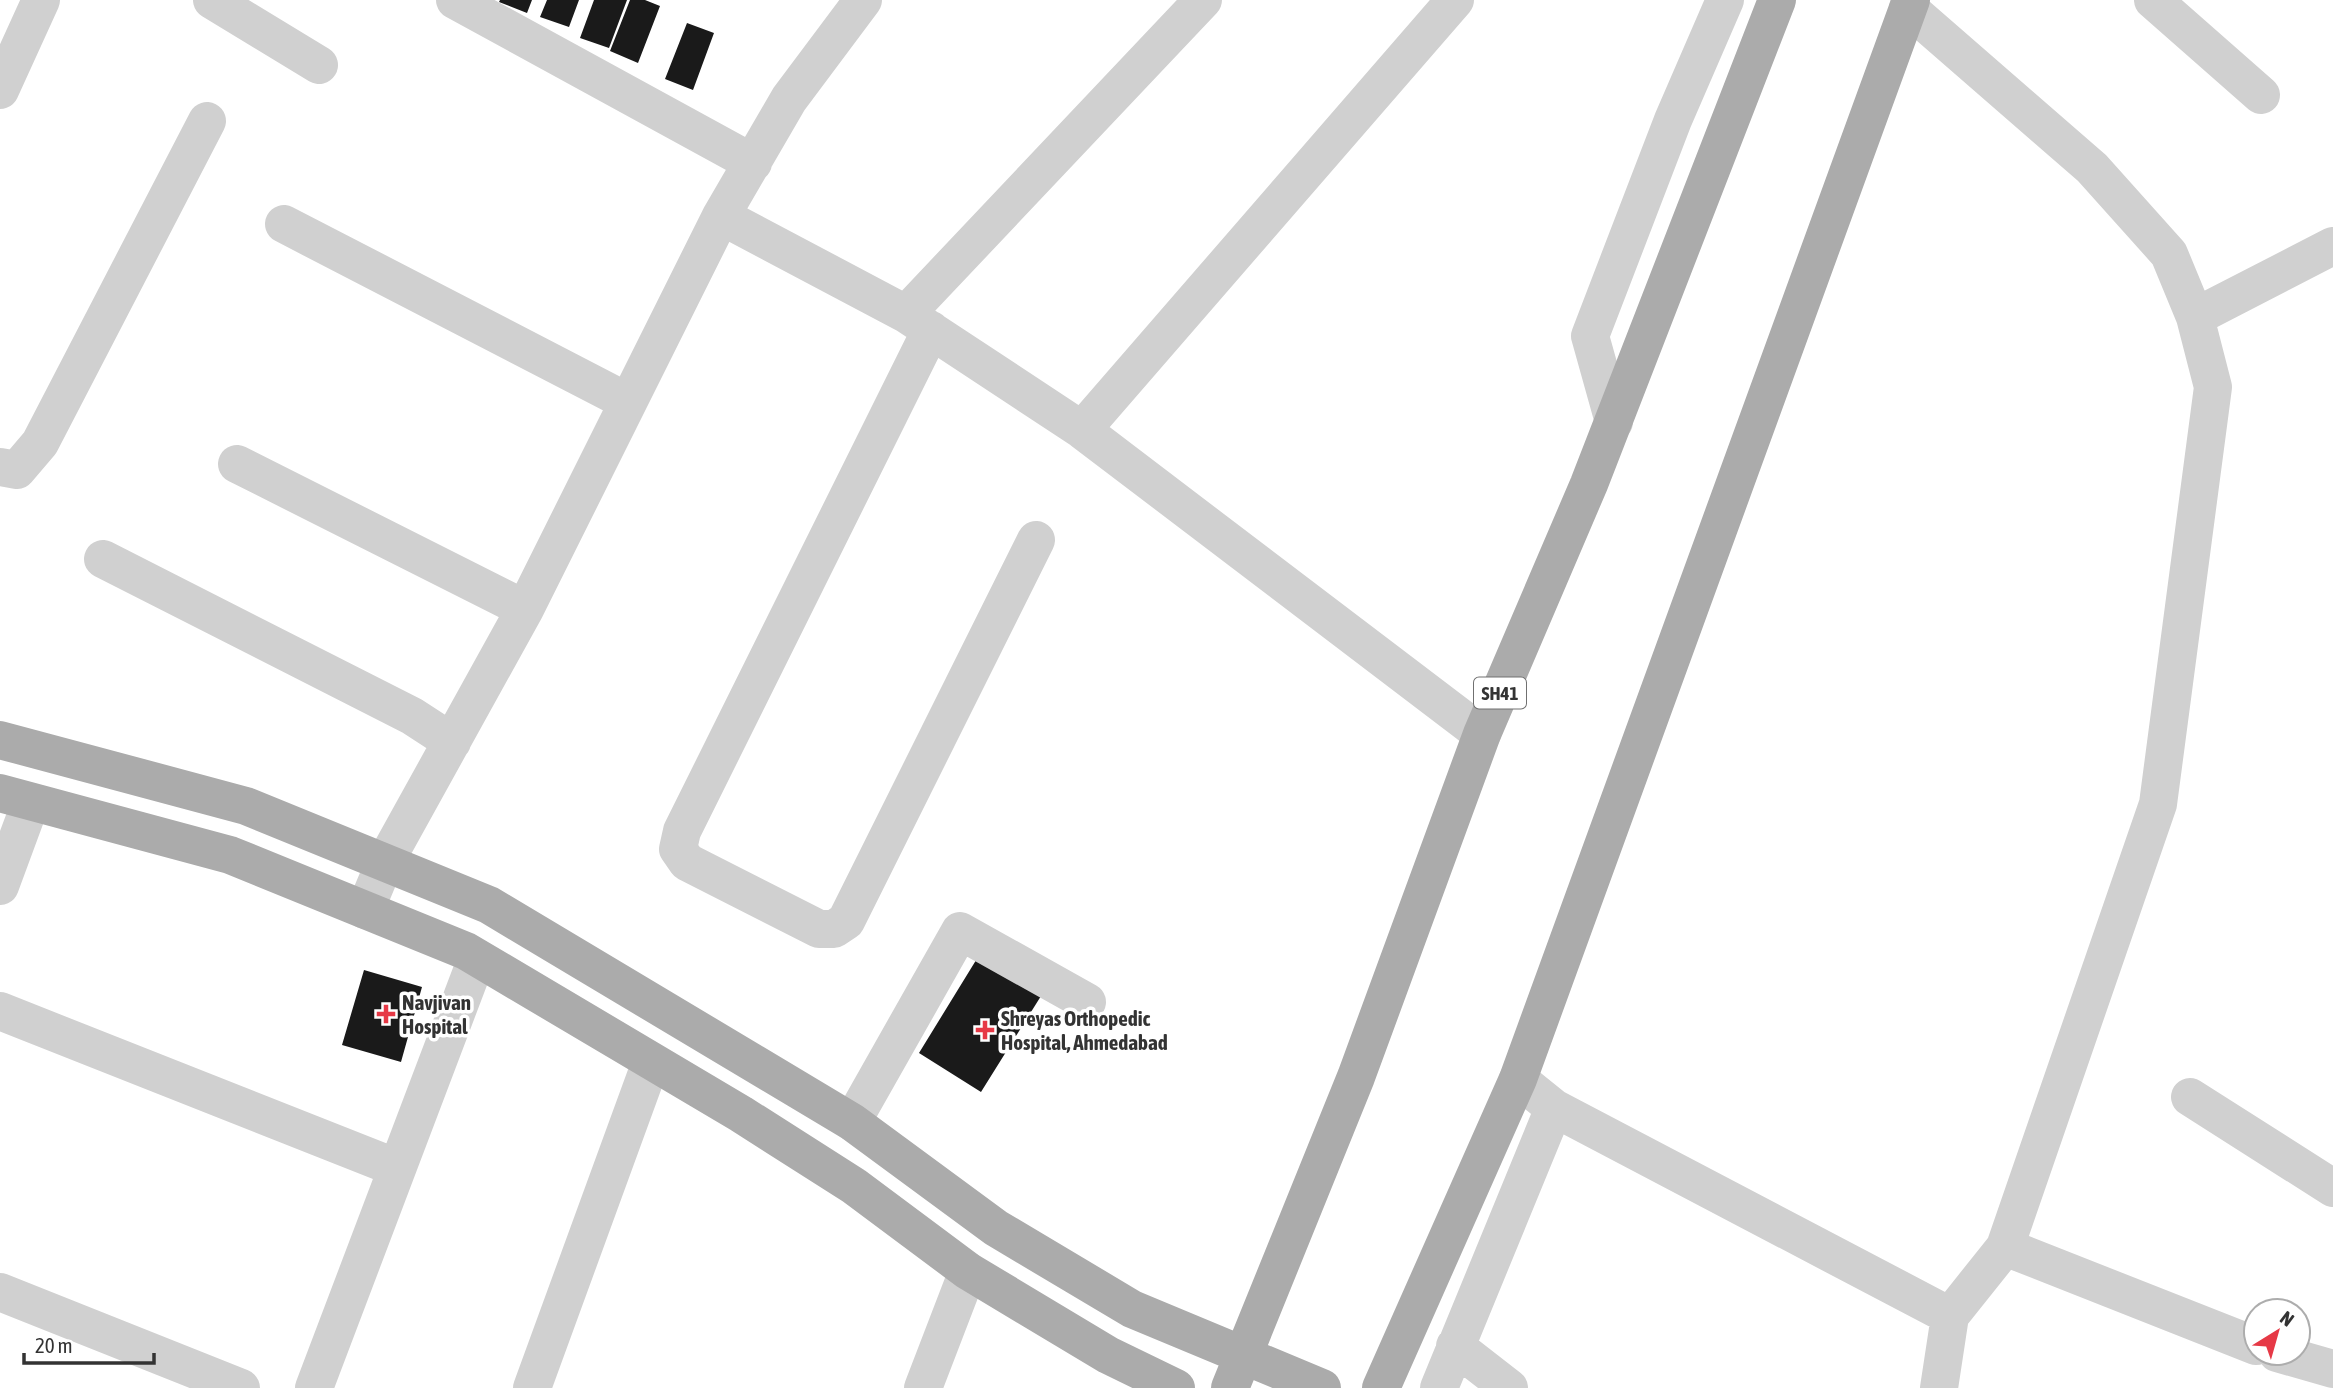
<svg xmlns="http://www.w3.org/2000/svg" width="2333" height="1388" viewBox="0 0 2333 1388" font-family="'Asap Condensed',sans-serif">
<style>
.building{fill:#1a1a1a}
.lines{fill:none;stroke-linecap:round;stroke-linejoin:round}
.minor{stroke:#d0d0d0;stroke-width:38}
.major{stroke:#ababab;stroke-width:38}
.poi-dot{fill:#e63946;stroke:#fff;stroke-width:2.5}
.labels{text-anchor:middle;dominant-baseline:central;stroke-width:7;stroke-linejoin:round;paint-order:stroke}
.shield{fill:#fff;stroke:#707070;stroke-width:2}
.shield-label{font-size:19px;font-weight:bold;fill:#333}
.poi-label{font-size:21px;font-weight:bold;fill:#333;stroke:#fff;text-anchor:start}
</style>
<rect width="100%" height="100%" fill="#fff"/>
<path class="building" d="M 500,0 L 532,0 L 527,13 L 499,2 Z
M 547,0 L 579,0 L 569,27 L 540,17 Z
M 594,0 L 627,0 L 609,48 L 580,38 Z
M 630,0 L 645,0 L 660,6 L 638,63 L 610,51 Z
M 687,23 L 714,33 L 693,90 L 665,79 Z
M 978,957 L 1041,996 L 981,1092 L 919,1053 Z
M 364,970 L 422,987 L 401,1062 L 342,1045 Z"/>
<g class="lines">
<path class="minor" d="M 212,0 L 319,65
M 455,0 L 753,163
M 2153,0 L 2261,95
M 1908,8 L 2092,168 L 2169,254 L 2195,317 L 2213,387 L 2158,804 L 2005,1247 L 1950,1316 L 1939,1388
M 0,90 L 41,0
M 721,216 L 906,314 L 1203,0
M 284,224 L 628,402
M 906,314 L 1082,430 L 1482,734
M 2195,317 L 2333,246
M 931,330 L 682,831 L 678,849 L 687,862 L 819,929 L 834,929 L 846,921 L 1036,540
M 1614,422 L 1590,336 L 1673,120 L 1725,0
M 1082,430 L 1455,0
M 237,464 L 525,609
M 0,467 L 17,470 L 40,443 L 207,121
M 103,559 L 412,716 L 452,742
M 0,886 L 31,802
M 365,910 L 385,862 L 525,609 L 721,216 L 789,99 L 863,0
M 0,1011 L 397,1168
M 1518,1079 L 1554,1108 L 1950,1316
M 2190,1097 L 2333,1188
M 852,1122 L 960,931 L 1087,1002
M 2005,1247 L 2256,1346
M 0,1292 L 241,1388
M 1455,1346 L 1509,1388
M 2277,1353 L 2333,1369
M 314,1388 L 477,958
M 532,1388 L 651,1062
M 923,1388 L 968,1271
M 1439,1388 L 1554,1108"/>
<path class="major" d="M 0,740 L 246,806 L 489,905 L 852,1122 L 996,1228 L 1132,1309 L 1322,1388
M 0,793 L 230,855 L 466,951 L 741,1114 L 854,1186 L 968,1271 L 1108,1355 L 1176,1388
M 1230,1388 L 1356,1077 L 1482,734 L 1589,484 L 1777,0
M 1381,1388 L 1518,1079 L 1911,0"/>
</g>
<g class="poi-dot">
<path d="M382.5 1003.5h7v7h7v7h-7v7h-7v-7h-7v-7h7z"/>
<path d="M981.5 1019.5h7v7h7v7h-7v7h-7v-7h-7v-7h7z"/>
</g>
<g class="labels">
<rect class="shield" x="1474" y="677.5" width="52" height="31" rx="5"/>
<g class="shield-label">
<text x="1500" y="693">SH41</text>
</g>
<g class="poi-label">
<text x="402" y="1002">Navjivan<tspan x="402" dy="24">Hospital</tspan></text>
<text x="1001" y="1018">Shreyas Orthopedic<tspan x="1001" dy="24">Hospital, Ahmedabad</tspan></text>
</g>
</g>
<g transform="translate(2277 1332) rotate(37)"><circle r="33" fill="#ffffff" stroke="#adadad" stroke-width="2"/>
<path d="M0-5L12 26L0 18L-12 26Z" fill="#e63946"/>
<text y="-10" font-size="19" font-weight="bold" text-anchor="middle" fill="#333333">N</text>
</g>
<path d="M24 1353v10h130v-10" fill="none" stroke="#333333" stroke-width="3.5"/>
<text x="35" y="1353" font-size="21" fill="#333333" stroke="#ffffff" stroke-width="5" paint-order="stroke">20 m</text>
</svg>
